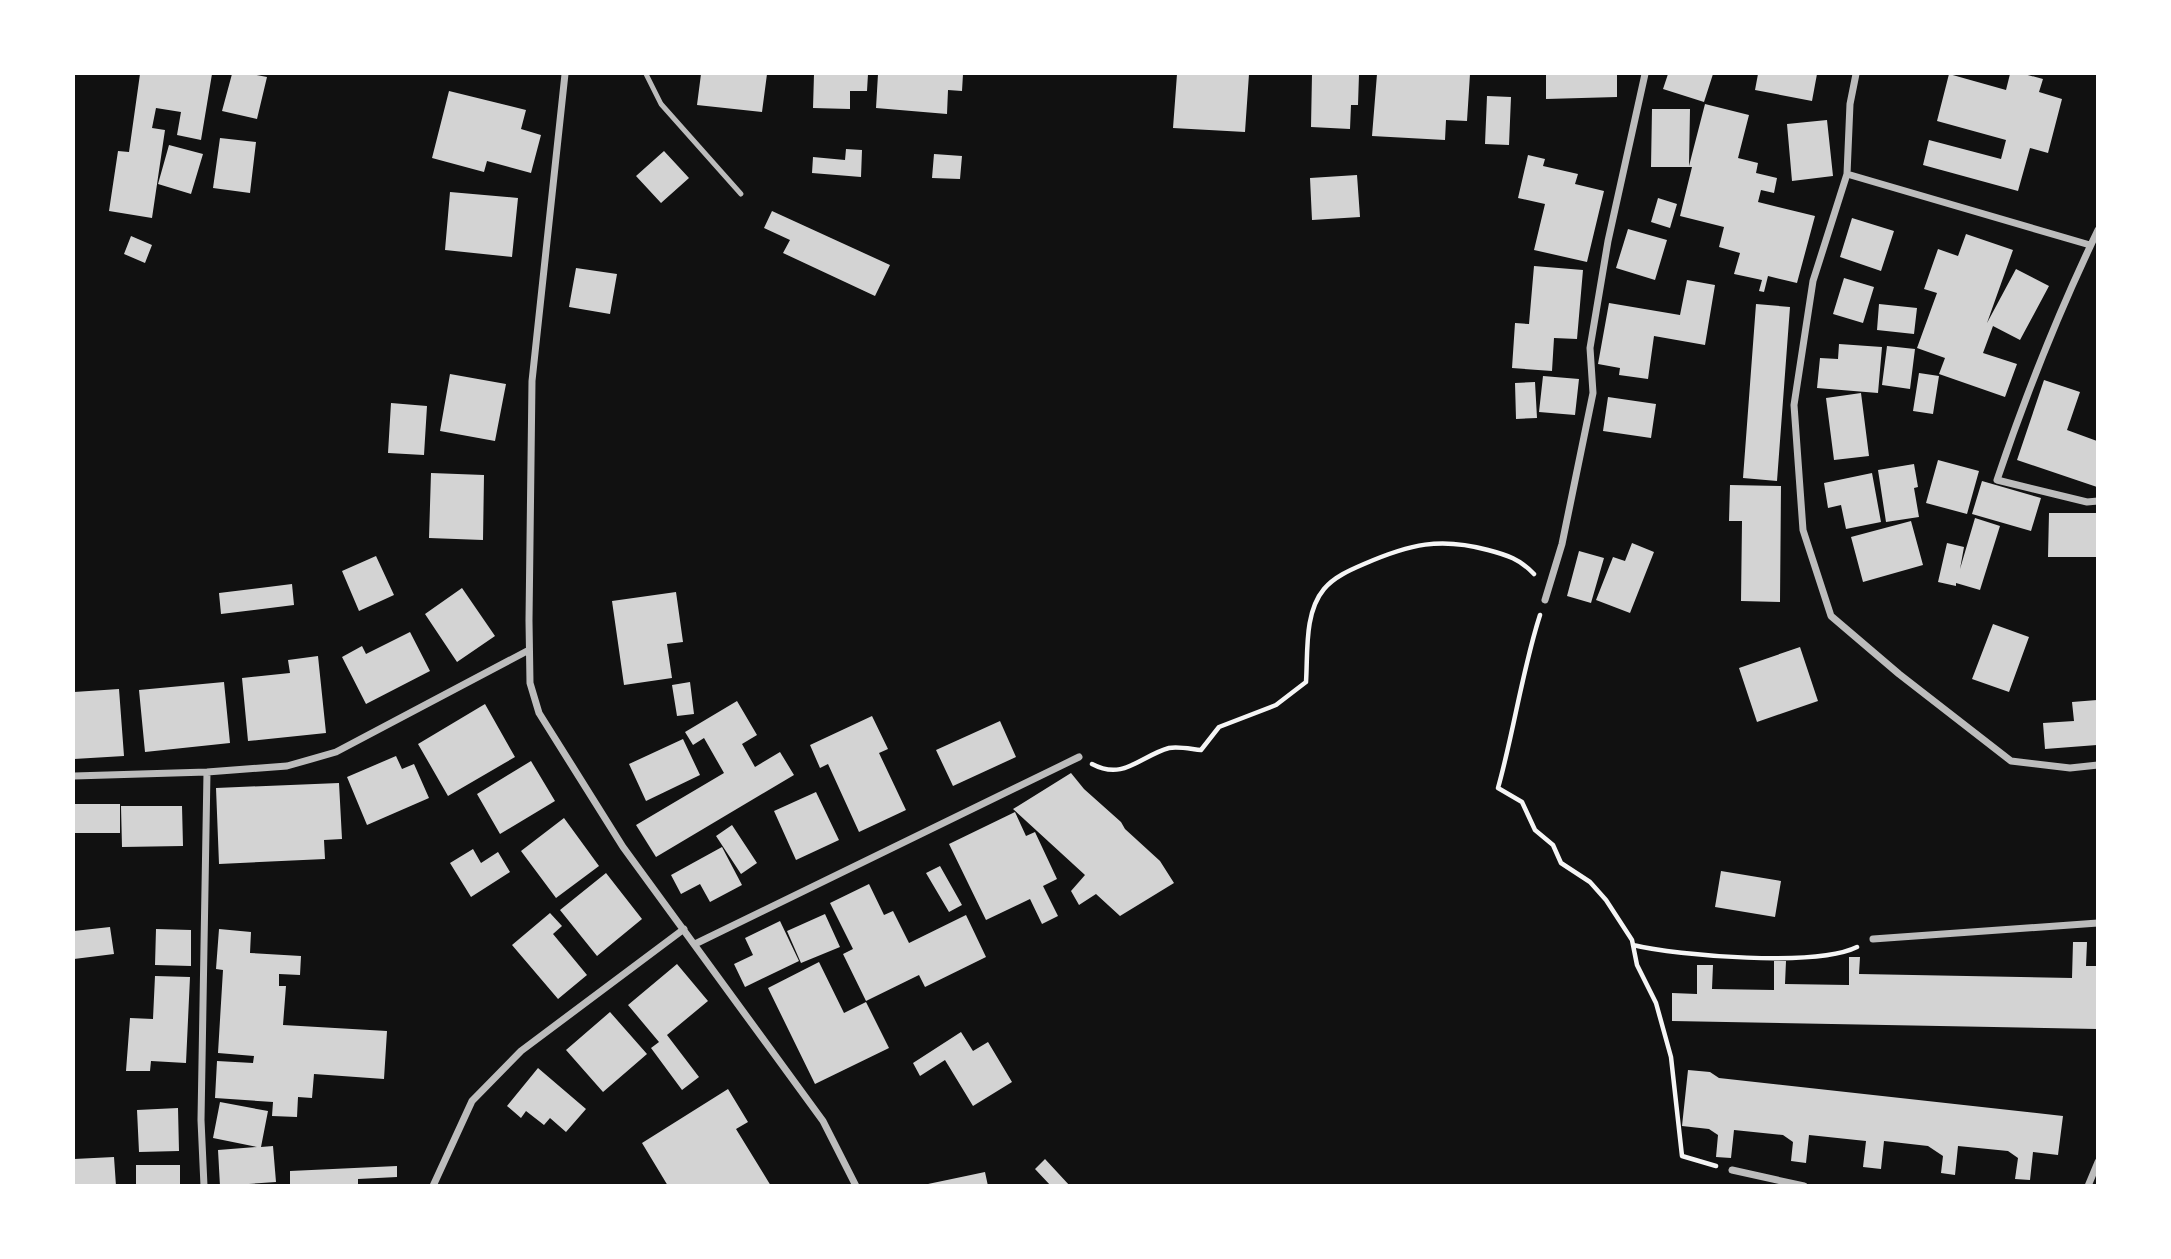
<svg xmlns="http://www.w3.org/2000/svg" width="2171" height="1259" viewBox="0 0 2171 1259" font-family="Signika,sans-serif">
<style>
.building{fill:#d3d3d3}
.lines{fill:none;stroke-linecap:round;stroke-linejoin:round}
.path{stroke:#f5f5f5;stroke-width:4.5}
.service{stroke:#bcbcbc;stroke-width:5}
.minor{stroke:#bcbcbc;stroke-width:7}
</style>
<rect width="100%" height="100%" fill="#111"/>
<path class="building" d="M 140,74 L 212,74 L 201,140 L 177,135 L 181,112 L 156,108 L 152,128 L 165,130 L 152,218 L 109,211 L 118,151 L 129,152 Z
M 232,74 L 252,74 L 267,77 L 257,119 L 222,111 Z
M 701,74 L 767,74 L 762,112 L 697,105 Z
M 814,74 L 868,74 L 867,91 L 850,91 L 850,109 L 813,108 Z
M 878,74 L 963,74 L 962,91 L 948,90 L 947,114 L 876,108 Z
M 1177,74 L 1249,74 L 1245,132 L 1173,128 Z
M 1312,74 L 1359,74 L 1358,105 L 1351,105 L 1350,129 L 1311,127 Z
M 1377,74 L 1470,74 L 1467,121 L 1446,120 L 1445,140 L 1372,136 Z
M 1546,74 L 1617,74 L 1617,97 L 1546,99 Z
M 1668,74 L 1713,74 L 1704,102 L 1663,89 Z
M 1758,74 L 1817,74 L 1812,101 L 1755,90 Z
M 1949,74 L 2006,90 L 2010,74 L 2024,74 L 2043,79 L 2039,92 L 2062,99 L 2048,153 L 2030,148 L 2018,191 L 1923,165 L 1929,140 L 2001,159 L 2006,140 L 1937,121 Z
M 449,91 L 526,110 L 521,129 L 541,135 L 531,173 L 487,161 L 484,172 L 432,158 Z
M 1487,96 L 1511,97 L 1509,145 L 1485,144 Z
M 1705,104 L 1749,115 L 1738,158 L 1758,163 L 1756,173 L 1777,178 L 1774,193 L 1761,190 L 1758,202 L 1815,216 L 1797,283 L 1768,276 L 1764,292 L 1759,291 L 1762,280 L 1734,274 L 1740,253 L 1719,247 L 1724,227 L 1680,216 L 1692,167 L 1651,167 L 1652,109 L 1690,109 L 1689,166 Z
M 1827,120 L 1833,176 L 1792,181 L 1787,124 Z
M 220,138 L 256,142 L 250,193 L 213,188 Z
M 169,145 L 203,154 L 191,194 L 158,184 Z
M 846,149 L 862,150 L 861,177 L 812,173 L 813,157 L 845,160 Z
M 664,151 L 689,178 L 661,203 L 636,176 Z
M 934,154 L 962,156 L 960,179 L 932,178 Z
M 1528,155 L 1545,159 L 1543,166 L 1578,174 L 1575,184 L 1604,191 L 1587,262 L 1534,250 L 1545,204 L 1518,198 Z
M 1357,175 L 1360,217 L 1312,220 L 1310,178 Z
M 450,192 L 518,198 L 512,257 L 445,250 Z
M 1658,198 L 1677,204 L 1670,228 L 1651,222 Z
M 772,211 L 890,265 L 875,296 L 783,253 L 790,240 L 764,228 Z
M 1852,218 L 1894,231 L 1881,271 L 1840,257 Z
M 1628,229 L 1667,240 L 1655,280 L 1616,268 Z
M 1966,234 L 2013,250 L 1987,323 L 2016,269 L 2049,286 L 2020,340 L 1993,326 L 1983,353 L 2017,364 L 2005,397 L 1939,374 L 1945,358 L 1917,348 L 1937,293 L 1924,289 L 1938,249 L 1958,256 Z
M 131,236 L 152,245 L 145,263 L 124,254 Z
M 1534,266 L 1583,270 L 1577,339 L 1554,338 L 1552,371 L 1512,368 L 1515,323 L 1529,324 Z
M 576,268 L 617,274 L 610,314 L 569,307 Z
M 1844,278 L 1874,287 L 1863,323 L 1833,314 Z
M 1687,280 L 1715,285 L 1705,345 L 1654,336 L 1648,379 L 1619,375 L 1620,368 L 1598,364 L 1609,303 L 1680,315 Z
M 1756,304 L 1790,307 L 1777,481 L 1743,478 Z
M 1879,304 L 1917,308 L 1914,334 L 1877,330 Z
M 1839,344 L 1882,347 L 1878,393 L 1817,388 L 1820,358 L 1838,359 Z
M 1887,346 L 1915,349 L 1910,389 L 1882,385 Z
M 1919,373 L 1939,376 L 1933,414 L 1913,411 Z
M 450,374 L 506,384 L 495,441 L 440,431 Z
M 1543,376 L 1579,379 L 1575,415 L 1539,412 Z
M 2044,380 L 2080,392 L 2067,430 L 2097,441 L 2097,487 L 2017,460 Z
M 1535,382 L 1537,418 L 1516,419 L 1515,383 Z
M 1861,393 L 1869,456 L 1834,460 L 1826,398 Z
M 1608,397 L 1656,404 L 1651,438 L 1603,431 Z
M 391,403 L 427,406 L 424,455 L 388,453 Z
M 1938,460 L 1979,471 L 1967,514 L 1926,503 Z
M 1914,464 L 1918,487 L 1914,488 L 1919,517 L 1886,522 L 1878,470 Z
M 431,473 L 484,475 L 483,540 L 429,538 Z
M 1872,473 L 1881,522 L 1846,529 L 1841,505 L 1828,508 L 1824,483 Z
M 1982,481 L 2041,498 L 2031,531 L 1972,514 Z
M 1730,485 L 1781,486 L 1780,602 L 1741,601 L 1742,521 L 1729,521 Z
M 2049,513 L 2097,513 L 2097,557 L 2048,557 Z
M 1975,518 L 2000,526 L 1980,590 L 1956,583 L 1956,586 L 1938,582 L 1947,543 L 1964,547 L 1960,569 Z
M 1911,521 L 1923,565 L 1863,582 L 1851,537 Z
M 1632,543 L 1654,552 L 1630,613 L 1596,600 L 1613,557 L 1625,561 Z
M 1579,551 L 1604,558 L 1591,603 L 1567,596 Z
M 376,556 L 394,595 L 359,611 L 342,571 Z
M 292,584 L 294,605 L 221,614 L 219,593 Z
M 462,588 L 495,636 L 457,662 L 425,614 Z
M 676,592 L 683,642 L 667,644 L 672,678 L 624,685 L 612,601 Z
M 1993,624 L 2029,637 L 2009,692 L 1972,679 Z
M 410,632 L 430,671 L 366,704 L 342,657 L 362,646 L 366,654 Z
M 1800,647 L 1818,701 L 1757,722 L 1739,668 Z
M 318,656 L 326,733 L 248,741 L 242,678 L 290,673 L 288,660 Z
M 224,682 L 230,743 L 145,752 L 139,690 Z
M 690,682 L 694,714 L 677,716 L 672,685 Z
M 119,689 L 124,756 L 74,759 L 74,692 Z
M 2097,700 L 2097,745 L 2045,749 L 2043,723 L 2074,721 L 2072,702 Z
M 737,701 L 757,735 L 742,744 L 755,767 L 780,752 L 794,775 L 656,857 L 636,825 L 724,773 L 704,738 L 693,745 L 685,732 Z
M 485,704 L 515,757 L 448,796 L 418,744 Z
M 872,716 L 888,749 L 879,753 L 906,810 L 859,832 L 828,764 L 820,768 L 810,745 Z
M 1000,721 L 1016,757 L 953,786 L 936,750 Z
M 683,739 L 700,775 L 646,801 L 629,764 Z
M 396,756 L 402,769 L 414,764 L 429,798 L 367,825 L 347,777 Z
M 531,761 L 555,801 L 500,834 L 477,794 Z
M 1071,773 L 1084,789 L 1121,822 L 1125,829 L 1160,861 L 1174,883 L 1120,916 L 1096,894 L 1079,905 L 1071,891 L 1085,875 L 1013,809 Z
M 339,783 L 342,839 L 324,840 L 325,859 L 219,864 L 216,788 Z
M 816,792 L 839,840 L 796,860 L 774,811 Z
M 74,804 L 120,804 L 120,833 L 74,833 Z
M 121,806 L 182,806 L 183,846 L 122,847 Z
M 1015,812 L 1026,836 L 1035,832 L 1057,879 L 1043,886 L 1058,916 L 1042,924 L 1030,899 L 986,920 L 949,844 Z
M 564,818 L 599,866 L 556,898 L 521,851 Z
M 732,825 L 757,863 L 741,874 L 716,836 Z
M 722,847 L 742,885 L 710,902 L 700,884 L 681,894 L 671,875 Z
M 473,849 L 481,863 L 498,852 L 510,872 L 471,897 L 450,863 Z
M 940,866 L 962,905 L 949,912 L 926,873 Z
M 1721,871 L 1781,881 L 1775,917 L 1715,907 Z
M 606,873 L 642,919 L 597,956 L 560,910 Z
M 869,884 L 884,915 L 893,911 L 909,943 L 966,915 L 986,957 L 925,987 L 919,975 L 866,1001 L 843,954 L 853,949 L 830,903 Z
M 550,913 L 562,926 L 553,934 L 587,975 L 558,999 L 512,945 Z
M 825,914 L 840,947 L 801,963 L 787,931 Z
M 780,921 L 799,961 L 745,987 L 734,964 L 753,955 L 745,938 Z
M 110,927 L 114,954 L 74,959 L 74,931 Z
M 156,929 L 191,930 L 191,966 L 155,965 Z
M 219,929 L 251,932 L 250,953 L 301,956 L 300,975 L 279,974 L 279,986 L 286,986 L 283,1025 L 387,1031 L 384,1079 L 314,1074 L 312,1098 L 298,1097 L 297,1117 L 272,1116 L 273,1102 L 215,1098 L 217,1061 L 253,1063 L 254,1056 L 218,1053 L 223,970 L 216,969 Z
M 2073,942 L 2087,942 L 2086,966 L 2097,966 L 2097,1029 L 1672,1021 L 1672,993 L 1697,994 L 1697,965 L 1713,965 L 1712,989 L 1774,990 L 1774,961 L 1786,961 L 1785,984 L 1849,985 L 1849,957 L 1860,957 L 1859,974 L 2072,978 Z
M 819,962 L 844,1013 L 866,1002 L 889,1048 L 815,1084 L 768,988 Z
M 677,964 L 708,1001 L 667,1035 L 699,1077 L 682,1090 L 651,1048 L 659,1042 L 628,1005 Z
M 155,976 L 190,977 L 186,1063 L 151,1061 L 150,1071 L 126,1071 L 130,1018 L 153,1019 Z
M 610,1012 L 647,1054 L 603,1092 L 566,1050 Z
M 961,1032 L 973,1051 L 988,1042 L 1012,1082 L 973,1106 L 945,1060 L 920,1076 L 913,1063 Z
M 538,1068 L 586,1109 L 566,1132 L 550,1118 L 544,1125 L 526,1111 L 521,1118 L 507,1106 Z
M 1688,1070 L 1710,1072 L 1719,1078 L 2063,1116 L 2058,1155 L 2033,1152 L 2030,1180 L 2015,1179 L 2018,1158 L 2008,1151 L 1958,1146 L 1955,1175 L 1941,1173 L 1943,1156 L 1928,1146 L 1884,1141 L 1881,1169 L 1863,1167 L 1866,1141 L 1809,1135 L 1806,1163 L 1791,1161 L 1793,1142 L 1783,1135 L 1734,1130 L 1731,1158 L 1716,1157 L 1718,1135 L 1709,1129 L 1682,1126 Z
M 728,1089 L 748,1122 L 736,1129 L 771,1186 L 668,1186 L 642,1143 Z
M 220,1102 L 268,1111 L 261,1147 L 273,1146 L 276,1182 L 220,1186 L 218,1150 L 257,1147 L 213,1138 Z
M 178,1108 L 179,1151 L 139,1152 L 137,1110 Z
M 114,1157 L 116,1186 L 74,1186 L 74,1159 Z
M 1045,1159 L 1070,1186 L 1051,1186 L 1035,1169 Z
M 136,1165 L 180,1165 L 180,1186 L 136,1186 Z
M 397,1166 L 397,1177 L 358,1179 L 358,1186 L 290,1186 L 290,1171 Z
M 985,1172 L 988,1186 L 928,1186 L 928,1184 Z"/>
<g class="lines">
<path class="path" d="M 1540,615 C 1522,671 1514,731 1498,788 L 1522,802 L 1535,830 L 1553,845 L 1561,863 L 1590,882 L 1606,900 L 1632,940 L 1637,965 L 1656,1003 L 1671,1057 L 1682,1156 L 1716,1166
M 1092,764 C 1124,781 1140,756 1169,748 C 1178,746 1191,749 1201,750 L 1219,727 L 1276,705 L 1306,682 C 1308,652 1304,613 1324,589 C 1334,577 1350,570 1364,564 C 1410,544 1440,537 1488,550 C 1507,555 1520,559 1534,574
M 1633,945 C 1678,956 1817,967 1857,947"/>
<path class="service" d="M 646,74 L 661,104 L 741,194"/>
<path class="minor" d="M 565,74 L 532,381 L 529,621 L 530,683 L 539,713 L 623,847 L 823,1121 L 856,1186
M 1856,74 L 1850,104 L 1847,174 L 1813,281 L 1794,405 L 1803,530 L 1831,616 L 1899,674 L 2011,761 L 2070,768 L 2098,765
M 1847,174 L 2090,245
M 2098,230 C 2059,311 2026,394 1997,480 L 2087,502 L 2098,501
M 1545,600 L 1562,544 L 1593,393 L 1590,348 L 1608,241 L 1645,74
M 74,776 L 207,772 L 287,766 L 336,752 L 529,650
M 1873,939 L 2098,923
M 695,944 L 1079,757
M 1732,1170 L 1804,1186
M 204,1186 L 201,1120 L 207,772
M 433,1186 L 472,1101 L 521,1051 L 684,929
M 2088,1186 L 2098,1162"/>
</g>
<rect width="2171" height="1259" fill="none" stroke="#ffffff" stroke-width="150"/>
</svg>
